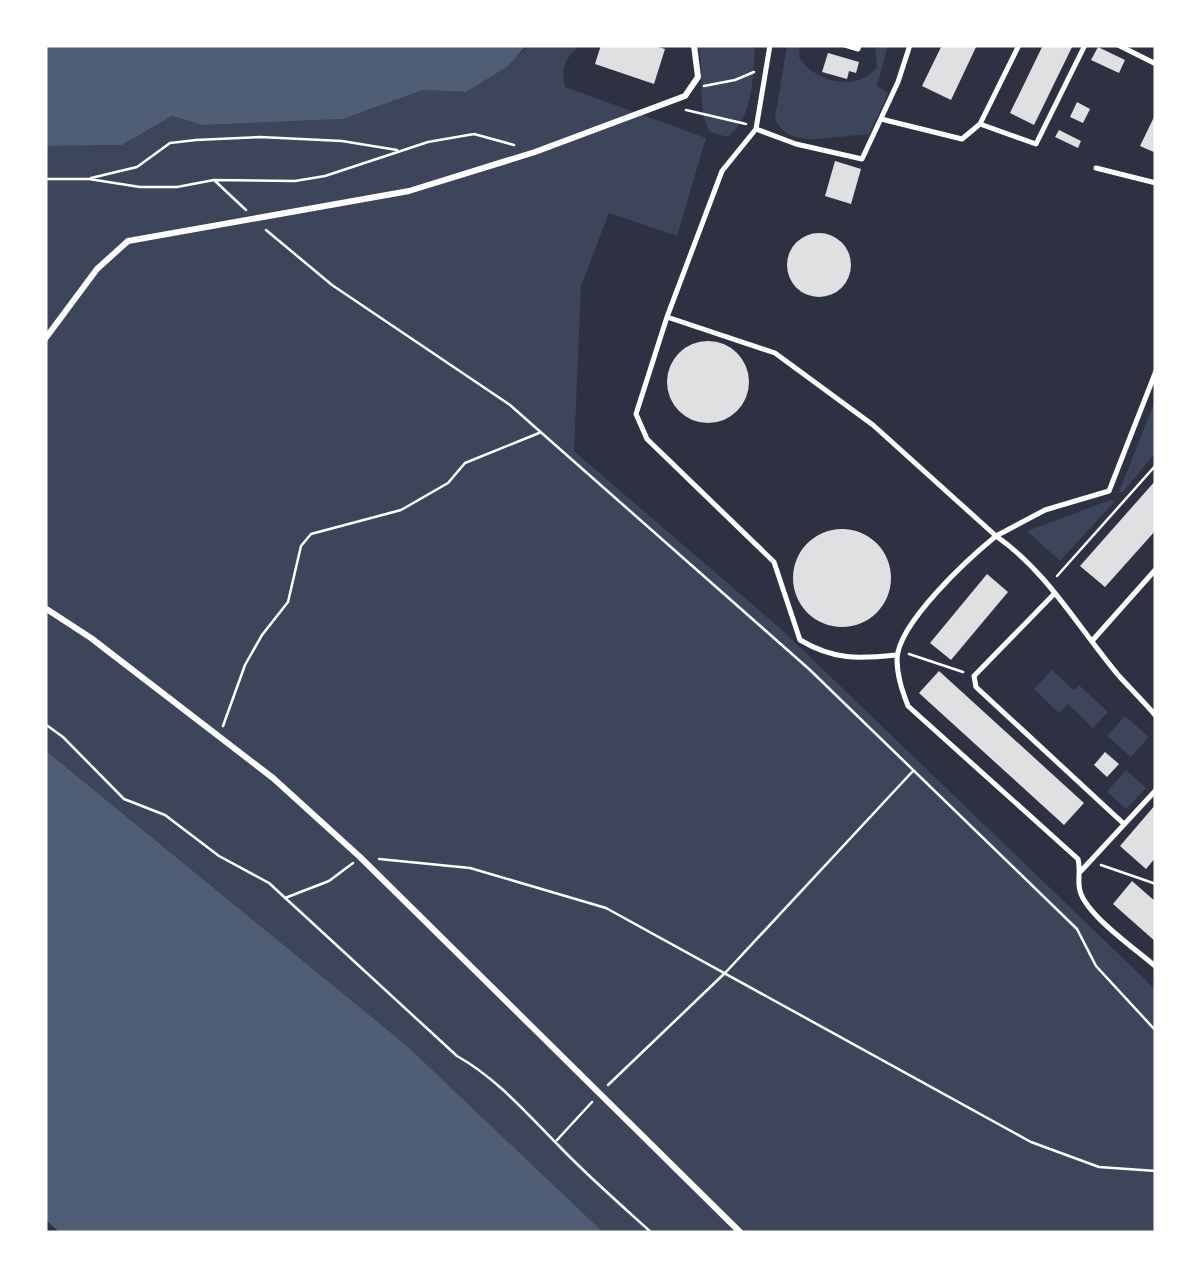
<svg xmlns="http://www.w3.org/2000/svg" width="1201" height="1278" viewBox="0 0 1201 1278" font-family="'Fira Sans Condensed',sans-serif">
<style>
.green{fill:#3c4559}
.water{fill:#4f5d75}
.building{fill:#e0e0e3}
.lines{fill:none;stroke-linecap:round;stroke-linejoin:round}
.path{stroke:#fff;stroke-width:2.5}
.service{stroke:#fff;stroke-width:5}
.pedestrian{stroke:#fff;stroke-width:6}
</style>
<rect width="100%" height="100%" fill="#2d3142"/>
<path class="green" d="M 531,45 L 581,45 C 565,57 561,68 565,87 L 706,138 L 677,236 L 609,213 L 581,286 L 574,451 L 782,630 L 1156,990 L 1156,1233 L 604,1233 L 406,1045 L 45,750 L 45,146 L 122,145 L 172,116 L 202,125 L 343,119 L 423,90 L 466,92 Z
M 698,45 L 755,45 C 753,74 754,119 727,137 L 710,132 C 695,106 706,74 698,45 Z
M 787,45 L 800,45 L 799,57 C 814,82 858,93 877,67 L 875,45 L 888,45 L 877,86 L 888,93 L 869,135 C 840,133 789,154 775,118 Z
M 1156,398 L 1156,452 L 1123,492 L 1119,492 Z
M 1110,500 L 1115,501 L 1060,561 L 1027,531 Z
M 1052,670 L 1074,690 L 1079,685 L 1108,712 L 1093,728 L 1068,704 L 1059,713 L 1034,689 Z
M 1125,716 L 1149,737 L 1131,757 L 1107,736 Z
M 1126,770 L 1146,788 L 1126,809 L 1107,792 Z"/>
<path class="water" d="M 45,45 L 531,45 L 523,49 L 508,66 L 466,92 L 423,90 L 343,119 L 202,125 L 172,116 L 122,145 L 45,146 Z
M 45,750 L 406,1045 L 604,1233 L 60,1233 L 45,1219 Z"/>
<path class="building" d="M 601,45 L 652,45 L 665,49 L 654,84 L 595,64 Z
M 942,45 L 977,45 L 951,100 L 922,86 Z
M 1043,45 L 1073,45 L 1034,125 L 1010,113 Z
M 1098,47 L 1125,60 L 1119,73 L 1091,60 Z
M 828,53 L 859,62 L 856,73 L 849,71 L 847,79 L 822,72 Z
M 1077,102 L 1090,109 L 1083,123 L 1070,117 Z
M 1156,113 L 1156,153 L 1140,146 Z
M 1059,130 L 1081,141 L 1078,148 L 1055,137 Z
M 835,161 L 861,169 L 851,204 L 825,196 Z
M787 265a32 32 0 1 1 64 0a32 32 0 1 1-64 0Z
M667 382a41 41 0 1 1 82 0a41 41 0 1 1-82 0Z
M 1156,480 L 1156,530 L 1105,587 L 1080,566 Z
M793 578a49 49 0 1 1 98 0a49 49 0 1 1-98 0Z
M 987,574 L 1008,592 L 951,660 L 930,643 Z
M 939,671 L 1084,803 L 1064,825 L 919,693 Z
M 1105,752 L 1119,764 L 1107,777 L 1094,765 Z
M 1156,804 L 1156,857 L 1146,869 L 1120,846 Z
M 1132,881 L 1156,902 L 1156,942 L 1113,904 Z"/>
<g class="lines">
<path class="path" d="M 655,45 L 655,46
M 704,86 L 735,80 L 754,72
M 686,110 L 746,124
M 91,178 L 137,167 L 170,143 L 196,140 L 260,137 L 342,141 L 397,150
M 45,179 L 89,179 L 140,187 L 177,187 L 214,180 L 295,181 L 325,176 L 428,142 L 474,134 L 514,145
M 214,180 L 246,210
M 266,230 L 332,285 L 510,405 L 809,669 L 1077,929 L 1096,966 L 1156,1031
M 1057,576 L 1156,465
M 909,654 L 963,672
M 45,724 L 63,737 L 124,799 L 165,815 L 219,856 L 269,883 L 457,1056 C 498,1079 528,1115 561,1148 C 590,1178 621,1205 652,1233
M 223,726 L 245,665 L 262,635 L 288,602 L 301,546 L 311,534 L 401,510 L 448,483 L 465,463 L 539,433
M 379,859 L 470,868 L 606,908 L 1031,1142 L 1099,1167 L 1156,1171
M 1101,865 L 1156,884
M 285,898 L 329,881 L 353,863
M 608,1085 L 726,972 L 912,772
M 557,1140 L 592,1102"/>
<path class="service" d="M 770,45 L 756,129 L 722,171 L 667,317 L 636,414 L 647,439 L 774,562 L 800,640 C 834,660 858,659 896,655
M 845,45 L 858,49 L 859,45
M 1019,45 L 980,124 L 1036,144 L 1085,45
M 1118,45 L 1156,64
M 881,119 L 962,139 L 980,124
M 756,129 L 796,144 L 862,159 L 898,82 L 910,45
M 1096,168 L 1156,183
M 667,317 L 775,353 L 873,425 L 996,536 C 969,558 898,623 897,659 C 897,676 902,690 908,706 L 1078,859 C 1081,870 1077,881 1080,891 C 1087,916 1136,949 1156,967
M 1156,371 L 1109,491 L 1045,510 L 996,536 C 1048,572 1079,629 1119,676 C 1131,689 1144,702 1156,716
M 1055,593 L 974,676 L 976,687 L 1124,824
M 1092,641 L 1156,569
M 1081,871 L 1156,790"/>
<path class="pedestrian" d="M 45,339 L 97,269 L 128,241 L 409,191 L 535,152 L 685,96 L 698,77 L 694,45
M 45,608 L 91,638 L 273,778 L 360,857 L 741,1233"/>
</g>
<rect width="1201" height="1278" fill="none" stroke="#ffffff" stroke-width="95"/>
</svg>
